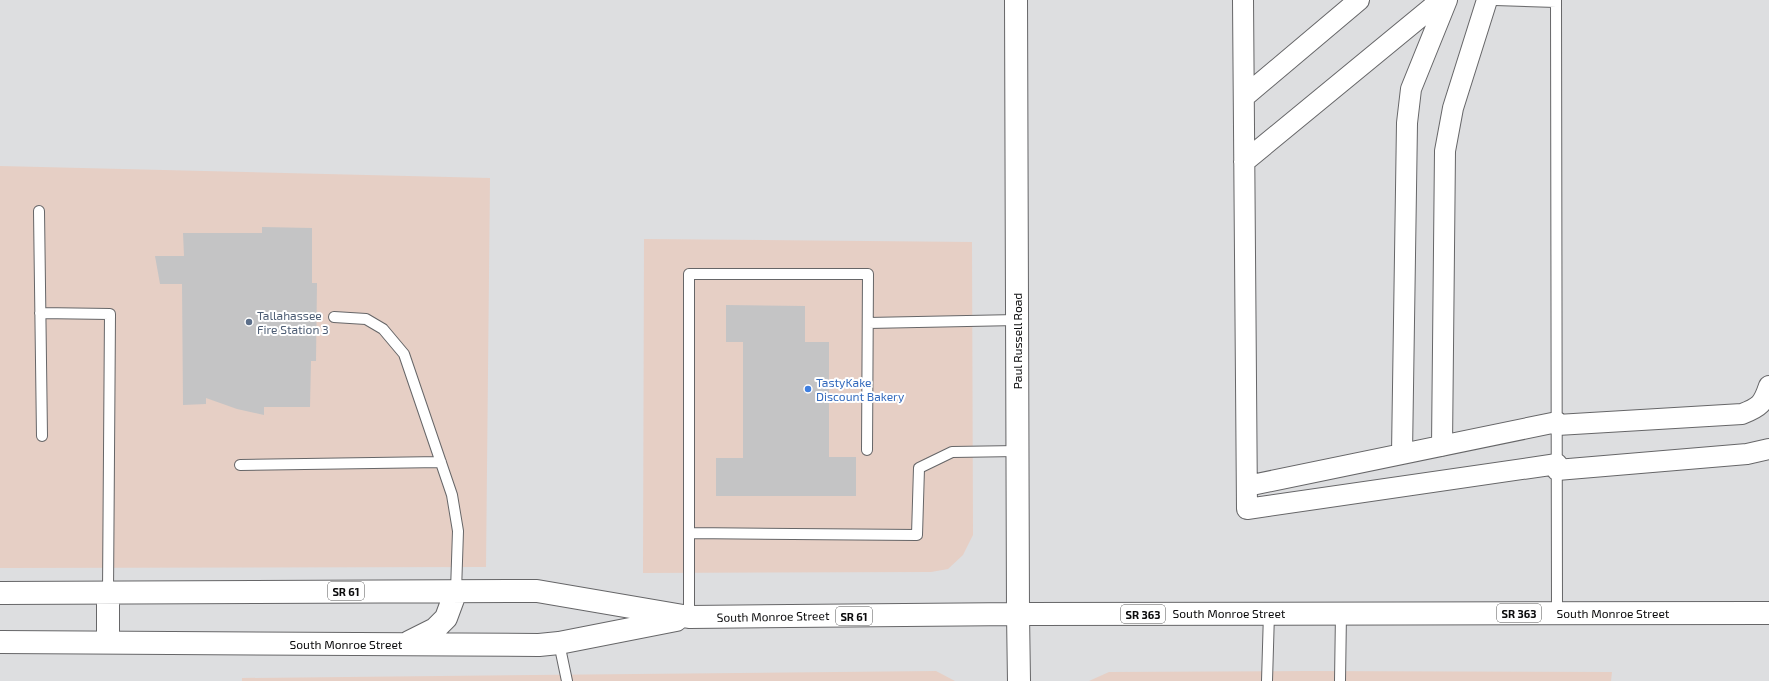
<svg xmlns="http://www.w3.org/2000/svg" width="1769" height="681" viewBox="0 0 1769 681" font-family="'Exo 2',sans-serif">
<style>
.commercial{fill:#e6cfc5}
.building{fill:#c4c4c5}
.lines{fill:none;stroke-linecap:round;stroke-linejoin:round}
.lane-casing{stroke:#666668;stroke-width:12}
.street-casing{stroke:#666668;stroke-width:22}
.secondary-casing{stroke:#666668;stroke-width:24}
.primary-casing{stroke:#666668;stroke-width:24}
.lane{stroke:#fff;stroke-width:10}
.street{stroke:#fff;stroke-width:20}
.secondary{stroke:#fff;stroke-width:22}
.primary{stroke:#fff;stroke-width:22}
.service-dot{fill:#5c6f8a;stroke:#fff;stroke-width:1.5}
.shop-dot{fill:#3f7fe0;stroke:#fff;stroke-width:1.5}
.labels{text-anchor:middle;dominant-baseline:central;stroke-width:4;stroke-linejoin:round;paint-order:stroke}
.shield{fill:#fff;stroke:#545455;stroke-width:1}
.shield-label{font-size:11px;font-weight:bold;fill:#0b0b0c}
.service-label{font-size:12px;fill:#4e5e75;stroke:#fff;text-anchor:start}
.street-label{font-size:12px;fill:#0b0b0c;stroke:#fff}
.shop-label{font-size:12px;fill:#366cbe;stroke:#fff;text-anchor:start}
</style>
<rect width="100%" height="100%" fill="#dddee0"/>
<path class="commercial" d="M 0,166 L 490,178 L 486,567 L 0,568 Z
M 644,239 L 972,242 L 973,535 L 963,555 L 948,569 L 931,572 L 643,573 Z
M 936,671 L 955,681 L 242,681 L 242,678 Z
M 1307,671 L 1612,672 L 1611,681 L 1089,681 L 1109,672 Z"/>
<path class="building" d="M 262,227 L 312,228 L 312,283 L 317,283 L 316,361 L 311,361 L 310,407 L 264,407 L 264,415 L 237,409 L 206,398 L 206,404 L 183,405 L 182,284 L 160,284 L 155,256 L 184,256 L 183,233 L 262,233 Z
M 726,305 L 805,306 L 805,342 L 829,342 L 829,457 L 856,457 L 856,496 L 716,496 L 716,458 L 743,458 L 743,342 L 726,342 Z"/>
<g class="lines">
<g class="lane-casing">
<path id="lane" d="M 1495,0 L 1556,2
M 1556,0 L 1557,613
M 39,211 L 42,436
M 40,313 L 110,314 L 108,592
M 334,317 L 366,319 L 383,329 L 404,354 L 452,495 L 458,531 L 456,591
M 868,323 L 1017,320
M 240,465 L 441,462
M 689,533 L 917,535 L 919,468 L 952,452 L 1018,451
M 689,617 L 689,274 L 868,274 L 867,450
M 559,643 L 567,681
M 1267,681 L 1269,613
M 1340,681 L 1341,613"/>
</g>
<g class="street-casing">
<path id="street" d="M 1243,0 L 1247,509 L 1557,464
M 1244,97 L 1359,0
M 1244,162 L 1441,0
M 1557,425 L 1742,414 C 1760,407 1763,404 1769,386
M 1442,446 L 1445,151 L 1453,108 L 1487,0
M 1402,454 L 1407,123 L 1411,89 L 1447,0
M 1557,470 L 1747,454 L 1769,449
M 1247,486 L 1557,422"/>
</g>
<g class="secondary-casing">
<path id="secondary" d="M 1016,0 L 1018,614"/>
</g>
<g class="primary-casing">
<path id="primary" d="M 0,593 L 537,591 L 689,617 L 1018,614 L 1769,613
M 1018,614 L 1019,681
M 0,642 L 539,645 L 559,643 L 676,620
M 108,642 L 108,592
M 409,642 L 435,629 L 446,618 L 456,591"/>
</g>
<use href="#lane" class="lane"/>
<use href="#street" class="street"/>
<use href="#secondary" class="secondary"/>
<use href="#primary" class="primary"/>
</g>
<circle class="service-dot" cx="249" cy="322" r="4"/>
<circle class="shop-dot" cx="808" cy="389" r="4"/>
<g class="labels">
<g class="shield">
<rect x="328" y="582" width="36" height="18" rx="3"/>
<rect x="1497" y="604" width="44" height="18" rx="3"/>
<rect x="1121" y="605" width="44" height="18" rx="3"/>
<rect x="836" y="607" width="36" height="18" rx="3"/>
</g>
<g class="shield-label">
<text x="346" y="591">SR 61</text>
<text x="1519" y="613">SR 363</text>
<text x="1143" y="614">SR 363</text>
<text x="854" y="616">SR 61</text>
</g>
<g class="service-label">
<text x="257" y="315">Tallahassee<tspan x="257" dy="14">Fire Station 3</tspan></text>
</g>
<g class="street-label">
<text transform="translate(1017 341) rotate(-90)">Paul Russell Road</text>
<text x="1229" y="613">South Monroe Street</text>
<text x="1613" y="613">South Monroe Street</text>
<text transform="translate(773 616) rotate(-1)">South Monroe Street</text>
<text x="346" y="644">South Monroe Street</text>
</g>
<g class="shop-label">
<text x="816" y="382">TastyKake<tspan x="816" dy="14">Discount Bakery</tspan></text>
</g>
</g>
</svg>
